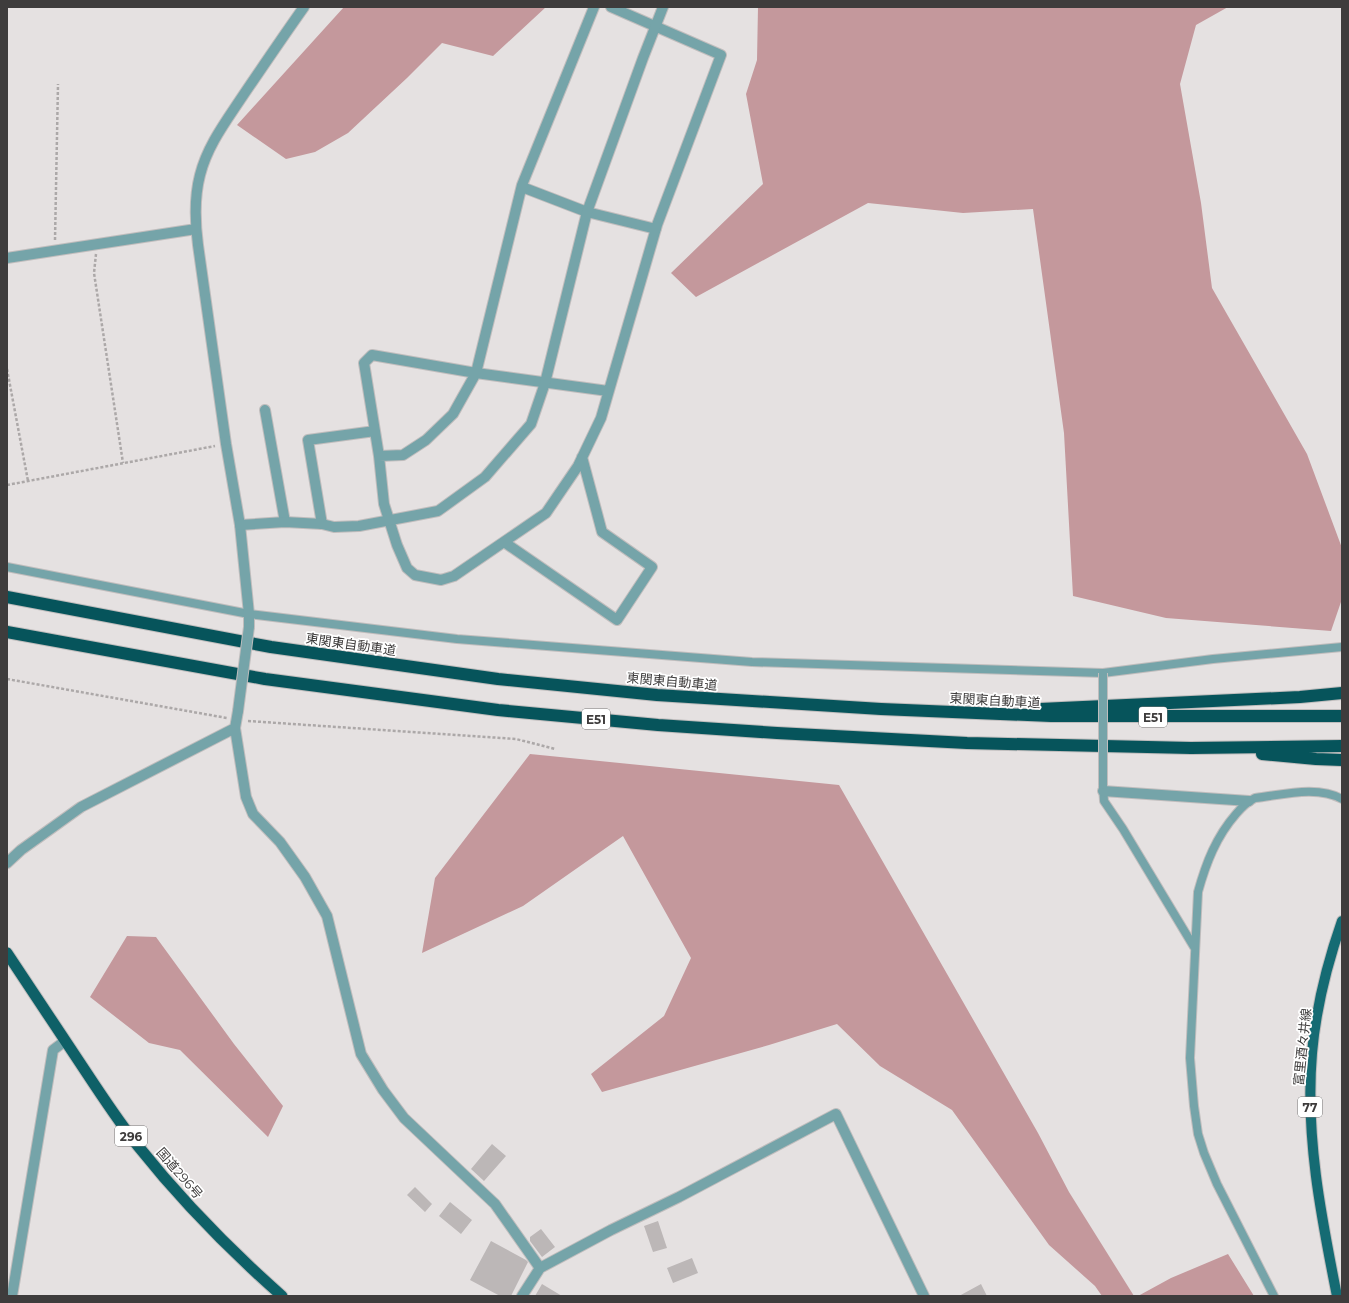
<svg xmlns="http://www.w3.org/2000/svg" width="1349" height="1303" viewBox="0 0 1349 1303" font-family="Montserrat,'Noto Sans JP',sans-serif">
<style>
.forest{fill:#c4989c}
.building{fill:#bcb7b7}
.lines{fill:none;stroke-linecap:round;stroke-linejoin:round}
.service-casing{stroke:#c0bdbd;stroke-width:10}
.minor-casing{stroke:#c0bdbd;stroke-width:12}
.tertiary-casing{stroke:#c0bdbd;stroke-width:12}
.primary-casing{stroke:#c0bdbd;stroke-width:12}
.trunk-casing{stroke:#c0bdbd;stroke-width:13}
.motorway-casing{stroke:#c0bdbd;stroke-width:14}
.path{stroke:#aca8a8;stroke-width:2.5;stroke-dasharray:3 2;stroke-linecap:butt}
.service{stroke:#75a4a9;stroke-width:8}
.minor{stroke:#75a4a9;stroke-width:10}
.tertiary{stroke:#75a4a9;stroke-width:10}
.primary{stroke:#156b73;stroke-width:10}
.trunk{stroke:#0e6067;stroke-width:11}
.motorway{stroke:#06545b;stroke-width:12}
.service-bridge-casing{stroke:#c0bdbd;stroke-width:10;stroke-linecap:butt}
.minor-bridge-casing{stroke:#c0bdbd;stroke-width:12;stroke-linecap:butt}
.service-bridge{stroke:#75a4a9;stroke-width:8}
.minor-bridge{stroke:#75a4a9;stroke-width:10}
.labels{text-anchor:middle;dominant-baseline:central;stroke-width:3.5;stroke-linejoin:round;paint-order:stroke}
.shield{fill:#fff;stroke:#787676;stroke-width:1}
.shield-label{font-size:12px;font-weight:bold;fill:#3e3c3c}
.street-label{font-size:13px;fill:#3e3c3c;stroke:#fff}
</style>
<rect width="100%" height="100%" fill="#e5e1e1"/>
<path class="forest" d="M 344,7 L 546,7 L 493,56 L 442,43 L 407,78 L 348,133 L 315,152 L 286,159 L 237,125 Z
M 758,7 L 1228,7 L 1196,25 L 1180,84 L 1201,203 L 1212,288 L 1307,454 L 1342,548 L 1342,599 L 1331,631 L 1166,618 L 1073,596 L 1064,433 L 1033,209 L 963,213 L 868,203 L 696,297 L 671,273 L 763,184 L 746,94 L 757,60 Z
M 530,754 L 839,785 L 1038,1133 L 1069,1192 L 1134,1296 L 1102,1296 L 1095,1286 L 1049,1245 L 952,1110 L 880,1066 L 837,1024 L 769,1045 L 602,1092 L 591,1074 L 664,1016 L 691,958 L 623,836 L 523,906 L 422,953 L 435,878 Z
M 127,936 L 156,937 L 234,1044 L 283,1106 L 268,1137 L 180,1050 L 149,1043 L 90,997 Z
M 1228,1254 L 1254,1296 L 1138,1296 L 1171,1278 Z"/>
<path class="building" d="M 492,1144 L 506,1156 L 484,1181 L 471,1169 Z
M 415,1187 L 432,1204 L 425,1212 L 407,1195 Z
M 450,1202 L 472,1220 L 461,1234 L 439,1216 Z
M 658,1221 L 667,1248 L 653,1252 L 644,1226 Z
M 541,1229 L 555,1247 L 542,1257 L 530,1241 L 530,1237 Z
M 491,1241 L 526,1260 L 528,1262 L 511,1296 L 500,1296 L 470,1280 Z
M 692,1258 L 698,1273 L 673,1283 L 667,1268 Z
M 542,1284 L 562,1296 L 535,1296 Z
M 981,1284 L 987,1296 L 959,1296 Z"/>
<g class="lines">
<g class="service-casing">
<path id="service" d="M 7,567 L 249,614 L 457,639 L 752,662 L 1103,673 L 1213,659 L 1342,647
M 1103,786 L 1104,801 L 1123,829 L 1194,947
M 1274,1296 L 1217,1184 L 1204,1153 L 1198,1134 L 1194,1106 L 1190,1058 L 1198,892 C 1206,863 1216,837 1236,814 C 1241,808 1247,802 1255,798 C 1282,795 1317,785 1342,799"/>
</g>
<g class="minor-casing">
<path id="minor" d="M 522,187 L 587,212 L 656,229
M 7,258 L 196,229
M 608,391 L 476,373 L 372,355 L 364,363 L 379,456 L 384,504 L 397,545 L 407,568 L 415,575 L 441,580 L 454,576 L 546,513 L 578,466 L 601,418 L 657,225 L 721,55 L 611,7
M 265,410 L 285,522
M 379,456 L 403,455 L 426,440 L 453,414 L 476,373 L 522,185 L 594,7
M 322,524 L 308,440 L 375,431
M 504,542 L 617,620 L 652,567 L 602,532 L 582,457
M 249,627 L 249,614 L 240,525 L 226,444 L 198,245 C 195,222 194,198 200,175 C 207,147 224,124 240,100 C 261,69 282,38 304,7
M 238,711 L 235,728 L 246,797 L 253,814 L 280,842 L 305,877 L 327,916 L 361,1054 L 383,1090 L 404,1118 L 495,1204 L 540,1268
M 1103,791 L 1249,801
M 7,863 L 21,850 L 81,807 L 235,728
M 12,1296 L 53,1050 L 65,1041
M 522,1296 L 540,1268 L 611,1230 L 679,1197 L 836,1114 L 924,1296"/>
</g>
<g class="tertiary-casing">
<path id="tertiary" d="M 240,525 L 285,522 L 322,524 L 334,527 L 359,526 L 438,511 L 485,477 L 531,424 L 545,383 L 587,212 L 643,58 L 663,7"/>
</g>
<g class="primary-casing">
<path id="primary" d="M 1337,1296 C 1321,1216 1305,1135 1312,1053 C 1316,1007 1327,964 1342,921"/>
</g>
<g class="trunk-casing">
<path id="trunk" d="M 7,953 C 36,997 65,1040 94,1084 C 108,1105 122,1126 138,1146 C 181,1200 230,1250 282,1296"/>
</g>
<g class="motorway-casing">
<path id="motorway" d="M 7,597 L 271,647 L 498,679 L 657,695 L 881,709 L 1051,716 L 1342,716
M 7,632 L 265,679 L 498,710 L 658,725 L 777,733 L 967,743 L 1191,748 L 1342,746
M 1040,709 L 1300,697 L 1342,693
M 1262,754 L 1316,759 L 1342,760"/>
</g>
<path class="path" d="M 55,240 L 58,84
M 96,254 L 94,273 L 123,463
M 7,369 L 28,481
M 7,485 L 215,446
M 7,679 L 227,718
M 248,721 L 516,739 L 555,749"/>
<use href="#service" class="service"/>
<use href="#minor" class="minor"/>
<use href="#tertiary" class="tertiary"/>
<use href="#primary" class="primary"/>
<use href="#trunk" class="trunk"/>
<use href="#motorway" class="motorway"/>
<g class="service-bridge-casing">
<path id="service-bridge" d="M 1103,785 L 1103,673"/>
</g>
<g class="minor-bridge-casing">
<path id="minor-bridge" d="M 238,711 L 249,627"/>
</g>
<use href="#service-bridge" class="service-bridge"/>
<use href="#minor-bridge" class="minor-bridge"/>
</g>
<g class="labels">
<g class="shield">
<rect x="1139" y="707" width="28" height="20" rx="3"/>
<rect x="582" y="709" width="28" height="20" rx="3"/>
<rect x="1298" y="1097" width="24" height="20" rx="3"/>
<rect x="115" y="1126" width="32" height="20" rx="3"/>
</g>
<g class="shield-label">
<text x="1153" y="717">E51</text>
<text x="596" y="719">E51</text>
<text x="1310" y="1107">77</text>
<text x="131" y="1136">296</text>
</g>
<g class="street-label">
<text transform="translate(351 644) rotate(8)">東関東自動車道</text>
<text transform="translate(672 681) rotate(5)">東関東自動車道</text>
<text transform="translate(995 700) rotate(3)">東関東自動車道</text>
<text transform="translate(1302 1047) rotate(-84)">富里酒々井線</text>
<text transform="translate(180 1173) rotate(49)">国道296号</text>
</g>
</g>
<rect width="1349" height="1303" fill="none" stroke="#3e3c3c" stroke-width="16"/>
</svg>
